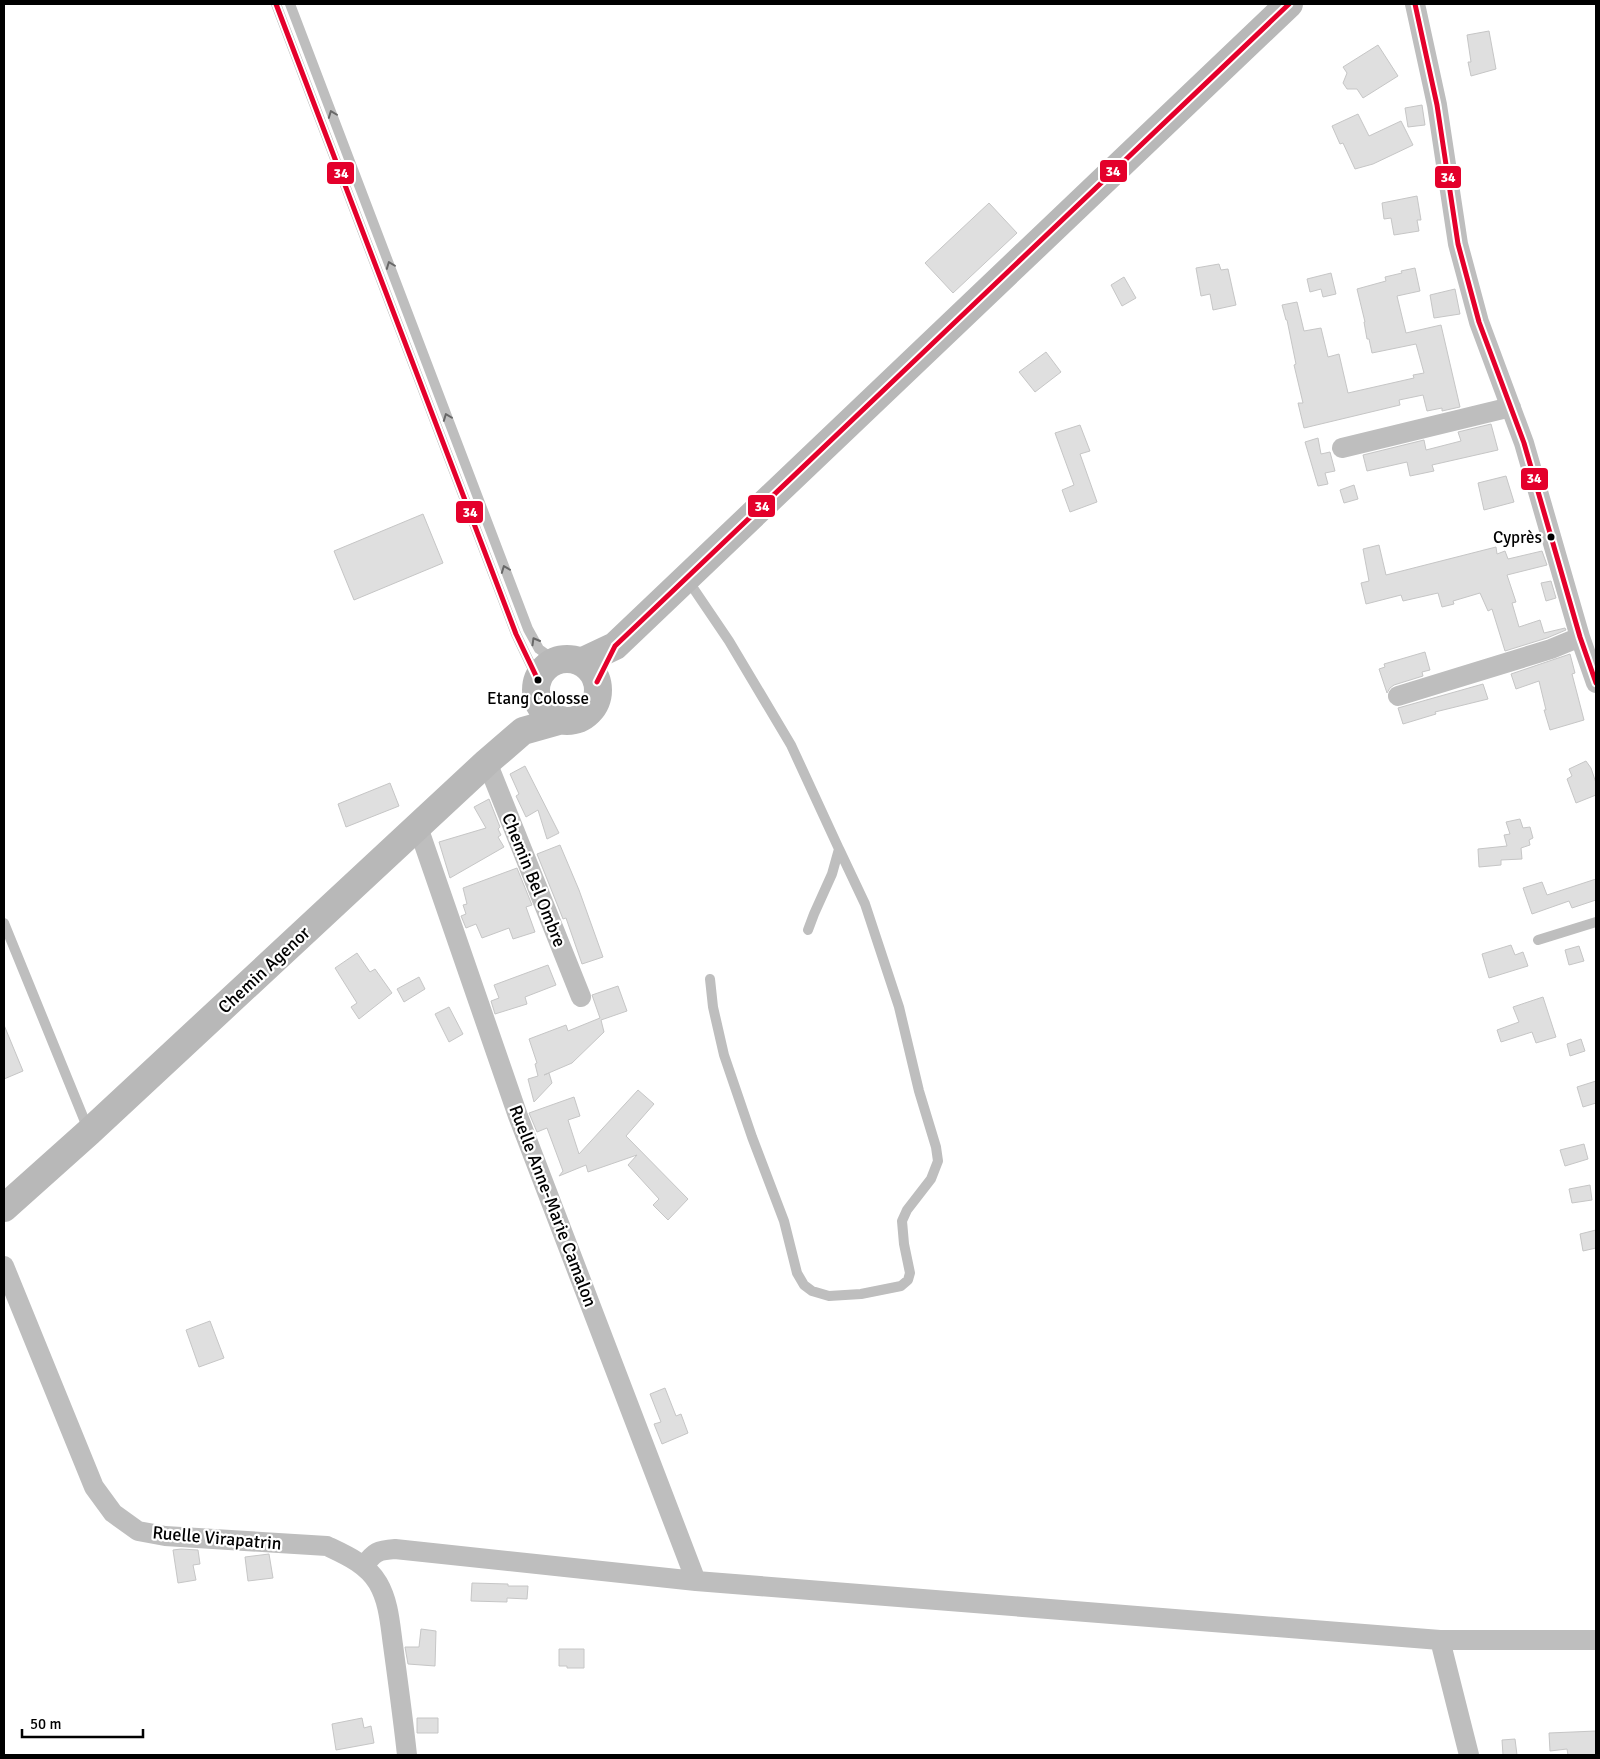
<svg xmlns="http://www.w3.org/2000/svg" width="1600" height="1759" viewBox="0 0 1600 1759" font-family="Signika,sans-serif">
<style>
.building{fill:#dfdfdf;stroke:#c6c6c6}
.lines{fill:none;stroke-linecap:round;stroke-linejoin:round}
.service{stroke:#bebebe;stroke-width:10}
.minor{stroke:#bebebe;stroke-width:20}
.secondary{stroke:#b8b8b8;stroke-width:28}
.bus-1-casing{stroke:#fff;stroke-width:9}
.bus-1{stroke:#e4002b;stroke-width:5}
.oneway{stroke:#686868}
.bus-dot{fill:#000;stroke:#fff;stroke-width:2}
.labels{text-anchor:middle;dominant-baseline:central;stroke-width:4.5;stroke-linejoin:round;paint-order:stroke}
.bus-label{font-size:17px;fill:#000;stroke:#fff;text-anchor:end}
.street-label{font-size:18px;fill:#000;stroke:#fff}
.line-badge{stroke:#fff;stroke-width:2}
.badge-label{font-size:14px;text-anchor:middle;font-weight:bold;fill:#fff}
</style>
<rect width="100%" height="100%" fill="#fff"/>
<path class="building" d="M 1489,31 L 1496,69 L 1471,76 L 1468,62 L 1471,62 L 1467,35 Z
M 1378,45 L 1398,76 L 1363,98 L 1357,89 L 1347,89 L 1343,83 L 1347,73 L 1343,67 Z
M 1422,105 L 1425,125 L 1408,127 L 1405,108 Z
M 1358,114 L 1369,136 L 1401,121 L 1413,145 L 1373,164 L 1355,169 L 1343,143 L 1340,144 L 1332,126 Z
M 1417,196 L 1421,220 L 1417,220 L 1419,231 L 1394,235 L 1391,218 L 1384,219 L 1382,203 Z
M 989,203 L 1017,233 L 953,293 L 925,263 Z
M 1219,264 L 1221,270 L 1228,269 L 1236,305 L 1213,310 L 1210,294 L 1201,296 L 1196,268 Z
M 1415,268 L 1420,291 L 1397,296 L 1406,333 L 1441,325 L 1460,407 L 1442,411 L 1442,408 L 1427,411 L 1423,395 L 1399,400 L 1400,405 L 1304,428 L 1298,403 L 1303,403 L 1294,365 L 1296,364 L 1287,320 L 1286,320 L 1282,305 L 1297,302 L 1304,331 L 1321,328 L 1328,357 L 1339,354 L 1348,393 L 1414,378 L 1413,375 L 1424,373 L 1416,344 L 1372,353 L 1369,339 L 1367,339 L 1364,322 L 1365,322 L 1357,289 L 1386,281 L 1385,277 L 1402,273 L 1401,271 Z
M 1331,273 L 1336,294 L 1323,297 L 1321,289 L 1310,292 L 1307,279 Z
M 1124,277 L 1136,298 L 1122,306 L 1111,285 Z
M 1455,289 L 1460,314 L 1434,318 L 1430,295 Z
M 1046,352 L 1061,372 L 1035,392 L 1019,372 Z
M 1491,424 L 1498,450 L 1432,465 L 1434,471 L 1410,476 L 1407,462 L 1367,471 L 1363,455 L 1424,440 L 1426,450 L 1461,441 L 1458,432 Z
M 1080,425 L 1090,451 L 1080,454 L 1097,502 L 1070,512 L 1062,490 L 1074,485 L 1055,433 Z
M 1318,438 L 1321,454 L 1330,452 L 1335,471 L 1325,473 L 1328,484 L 1318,486 L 1305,442 Z
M 1506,476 L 1514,502 L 1484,510 L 1478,483 Z
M 1354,485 L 1358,499 L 1344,503 L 1340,490 Z
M 423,514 L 443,563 L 354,600 L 334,551 Z
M 1379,545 L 1386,575 L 1496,547 L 1497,554 L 1505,551 L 1508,559 L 1542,551 L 1547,565 L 1507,575 L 1516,602 L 1512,603 L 1519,627 L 1540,620 L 1544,633 L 1565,628 L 1566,630 L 1547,638 L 1505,651 L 1492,609 L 1488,611 L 1480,593 L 1453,601 L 1454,604 L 1442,607 L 1438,593 L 1403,601 L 1401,595 L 1366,604 L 1361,583 L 1369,581 L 1363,549 Z
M 1551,581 L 1556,598 L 1546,601 L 1541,583 Z
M 1425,652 L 1430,670 L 1422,672 L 1423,676 L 1394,685 L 1390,688 L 1387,693 L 1379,669 L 1385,667 L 1384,664 Z
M 1570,654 L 1575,673 L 1572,674 L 1584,720 L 1550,730 L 1544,710 L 1546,710 L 1539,681 L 1516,689 L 1511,674 Z
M 1483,684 L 1488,699 L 1435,712 L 1436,714 L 1403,724 L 1398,708 Z
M 1586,761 L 1591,768 L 1596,783 L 1596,795 L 1576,803 L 1567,779 L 1572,776 L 1569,769 Z
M 525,766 L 559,833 L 547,839 L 538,810 L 526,817 L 516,796 L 519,794 L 510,774 Z
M 390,783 L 399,806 L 346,827 L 338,804 Z
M 489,799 L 500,827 L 498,829 L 501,835 L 498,837 L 504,847 L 450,878 L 439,842 L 486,828 L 474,807 Z
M 1520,819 L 1523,828 L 1530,827 L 1533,838 L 1529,840 L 1530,845 L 1521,848 L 1522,859 L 1501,860 L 1501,865 L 1479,867 L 1478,849 L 1507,846 L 1504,835 L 1510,834 L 1506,822 Z
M 560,845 L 579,890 L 603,957 L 582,964 L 566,918 L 563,919 L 537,854 Z
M 517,868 L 532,905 L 526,907 L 535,932 L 513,939 L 509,928 L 482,938 L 476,924 L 466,928 L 461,916 L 466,914 L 463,905 L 467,904 L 463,888 Z
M 1596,879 L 1596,900 L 1572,908 L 1569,901 L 1532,914 L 1523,888 L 1542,882 L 1547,895 Z
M 1511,945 L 1515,955 L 1523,952 L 1528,966 L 1489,978 L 1482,954 Z
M 1579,946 L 1584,961 L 1569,965 L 1565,950 Z
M 357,953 L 370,972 L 375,969 L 392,993 L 359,1019 L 351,1007 L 357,1003 L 335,968 Z
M 548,965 L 556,985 L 525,997 L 527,1004 L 495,1014 L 491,1001 L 499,998 L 494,985 Z
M 419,977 L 425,989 L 404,1002 L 397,989 Z
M 618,986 L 627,1011 L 601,1020 L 604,1032 L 572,1063 L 544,1075 L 549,1073 L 552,1083 L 534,1102 L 528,1079 L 538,1076 L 535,1064 L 537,1063 L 529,1039 L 566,1025 L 568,1031 L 600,1018 L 592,995 Z
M 1543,997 L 1556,1037 L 1536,1043 L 1532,1032 L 1501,1042 L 1497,1030 L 1519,1022 L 1513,1007 Z
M 449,1007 L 463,1034 L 449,1042 L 435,1014 Z
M 4,1025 L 23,1071 L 4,1079 Z
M 1581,1039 L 1585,1051 L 1570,1056 L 1567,1044 Z
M 1596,1081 L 1596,1103 L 1583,1107 L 1577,1087 Z
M 638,1090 L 654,1104 L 626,1136 L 688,1199 L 668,1220 L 653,1205 L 659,1199 L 628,1165 L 637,1155 L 588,1172 L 586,1165 L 559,1176 L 563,1171 L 547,1128 L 537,1132 L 529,1113 L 574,1097 L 580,1116 L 568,1120 L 579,1154 Z
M 1584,1144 L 1588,1159 L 1565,1166 L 1560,1150 Z
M 1590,1185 L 1592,1200 L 1572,1203 L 1569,1189 Z
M 1596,1230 L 1596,1248 L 1583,1251 L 1580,1234 Z
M 210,1321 L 224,1358 L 199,1367 L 186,1330 Z
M 665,1388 L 676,1416 L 681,1414 L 688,1433 L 662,1444 L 654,1424 L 661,1422 L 650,1394 Z
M 181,1549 L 198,1550 L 200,1564 L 193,1565 L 196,1580 L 178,1583 L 173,1550 Z
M 269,1554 L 273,1578 L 248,1581 L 245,1557 Z
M 472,1583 L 508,1584 L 508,1586 L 528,1586 L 527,1599 L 507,1598 L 507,1602 L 471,1601 Z
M 421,1629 L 436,1631 L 435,1666 L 408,1664 L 405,1647 L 419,1647 Z
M 559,1649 L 584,1649 L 584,1668 L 567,1668 L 567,1666 L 559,1666 Z
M 362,1718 L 364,1728 L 371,1726 L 374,1743 L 336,1750 L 332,1724 Z
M 417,1718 L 438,1718 L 438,1733 L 417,1733 Z
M 1596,1731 L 1596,1755 L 1568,1755 L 1567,1749 L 1550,1751 L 1549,1733 Z
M 1515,1739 L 1517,1755 L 1503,1755 L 1502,1740 Z"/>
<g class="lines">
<path class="service" d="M 276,4 L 516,634 L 538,680
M 290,4 L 528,629 L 539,649 L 556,661
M 687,579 L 729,641 L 791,745 L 839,849 L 832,874 L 814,914 L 808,930
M 4,923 L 88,1129
M 1538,940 L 1596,922
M 710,979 L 713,1007 L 724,1055 L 752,1137 L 784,1221 L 797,1273 L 804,1285 L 812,1291 L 829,1296 L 861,1294 L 901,1286 L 908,1280 L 910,1273 L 904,1244 L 902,1221 L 907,1210 L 931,1179 L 938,1161 L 936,1147 L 919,1091 L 899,1007 L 865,904 L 839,849"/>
<path class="minor" d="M 1415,4 L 1437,105 L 1458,244 L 1479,322 L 1524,443 L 1580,637 L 1596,683
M 1342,448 L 1511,407
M 1398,696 L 1551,649 L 1580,637
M 487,762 L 581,997
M 418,827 L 518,1116 L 696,1581
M 4,1266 L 94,1487 L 113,1513 L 138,1531 L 165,1536 L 327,1546 C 346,1555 367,1564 378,1583 C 389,1602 390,1624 393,1645 C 398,1682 403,1718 407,1755
M 364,1566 C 374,1552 378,1550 395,1549 L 696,1581 L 1440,1640 L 1596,1640
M 1440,1640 L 1469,1755"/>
<path class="secondary" d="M536 690a31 31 0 1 1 62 0a31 31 0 1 1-62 0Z
M 581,662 L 615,646 L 1289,4
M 4,1208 L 89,1132 L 487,762 L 523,731 L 562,720"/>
<g class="bus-1-casing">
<path id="bus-1" d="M 276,4 L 516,634 L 538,680
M 1415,4 L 1437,105 L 1458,244 L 1479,322 L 1524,443 L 1580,637 L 1596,683
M 597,682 L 615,646 L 1289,4"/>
</g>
<use href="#bus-1" class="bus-1"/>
</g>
<defs><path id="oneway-chevron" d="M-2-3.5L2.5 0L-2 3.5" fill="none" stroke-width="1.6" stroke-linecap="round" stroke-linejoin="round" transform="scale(1.25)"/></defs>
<g class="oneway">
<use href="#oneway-chevron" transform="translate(332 114) rotate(-111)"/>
<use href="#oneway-chevron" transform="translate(390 265) rotate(-111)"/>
<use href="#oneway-chevron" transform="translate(447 417) rotate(-111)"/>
<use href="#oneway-chevron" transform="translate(505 569) rotate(-111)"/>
<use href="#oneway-chevron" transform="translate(535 641) rotate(-120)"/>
</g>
<g class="bus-dot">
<circle cx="1551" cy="537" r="4.5"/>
<circle cx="538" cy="680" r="4.5"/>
</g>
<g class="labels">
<g class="bus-label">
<text x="1542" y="537">Cyprès</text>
<text x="538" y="698" text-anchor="middle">Etang Colosse</text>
</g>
<g class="street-label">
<text transform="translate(534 880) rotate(68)">Chemin Bel Ombre</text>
<text transform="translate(264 970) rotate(-43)">Chemin Agenor</text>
<text transform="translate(553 1206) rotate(69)">Ruelle Anne-Marie Camalon</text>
<text transform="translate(217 1538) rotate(5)">Ruelle Virapatrin</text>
</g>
</g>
<g class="line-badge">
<rect x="1099" y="159" width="29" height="24" rx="5" fill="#e4002b"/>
<rect x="326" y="161" width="29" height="24" rx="5" fill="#e4002b"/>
<rect x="1434" y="165" width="28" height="24" rx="5" fill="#e4002b"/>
<rect x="1520" y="467" width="29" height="24" rx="5" fill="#e4002b"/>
<rect x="747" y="494" width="29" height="24" rx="5" fill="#e4002b"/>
<rect x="455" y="500" width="29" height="24" rx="5" fill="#e4002b"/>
</g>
<g class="badge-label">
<text x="1113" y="176">34</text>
<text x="341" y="178">34</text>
<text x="1448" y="182">34</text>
<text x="1534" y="483">34</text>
<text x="762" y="511">34</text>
<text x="470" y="517">34</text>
</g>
<rect width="1600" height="1759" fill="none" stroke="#000000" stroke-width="10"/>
<path d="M22 1729v8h121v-8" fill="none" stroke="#000000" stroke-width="2.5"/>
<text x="30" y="1729" font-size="15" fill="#000000" stroke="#ffffff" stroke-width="4" paint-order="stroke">50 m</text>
</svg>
